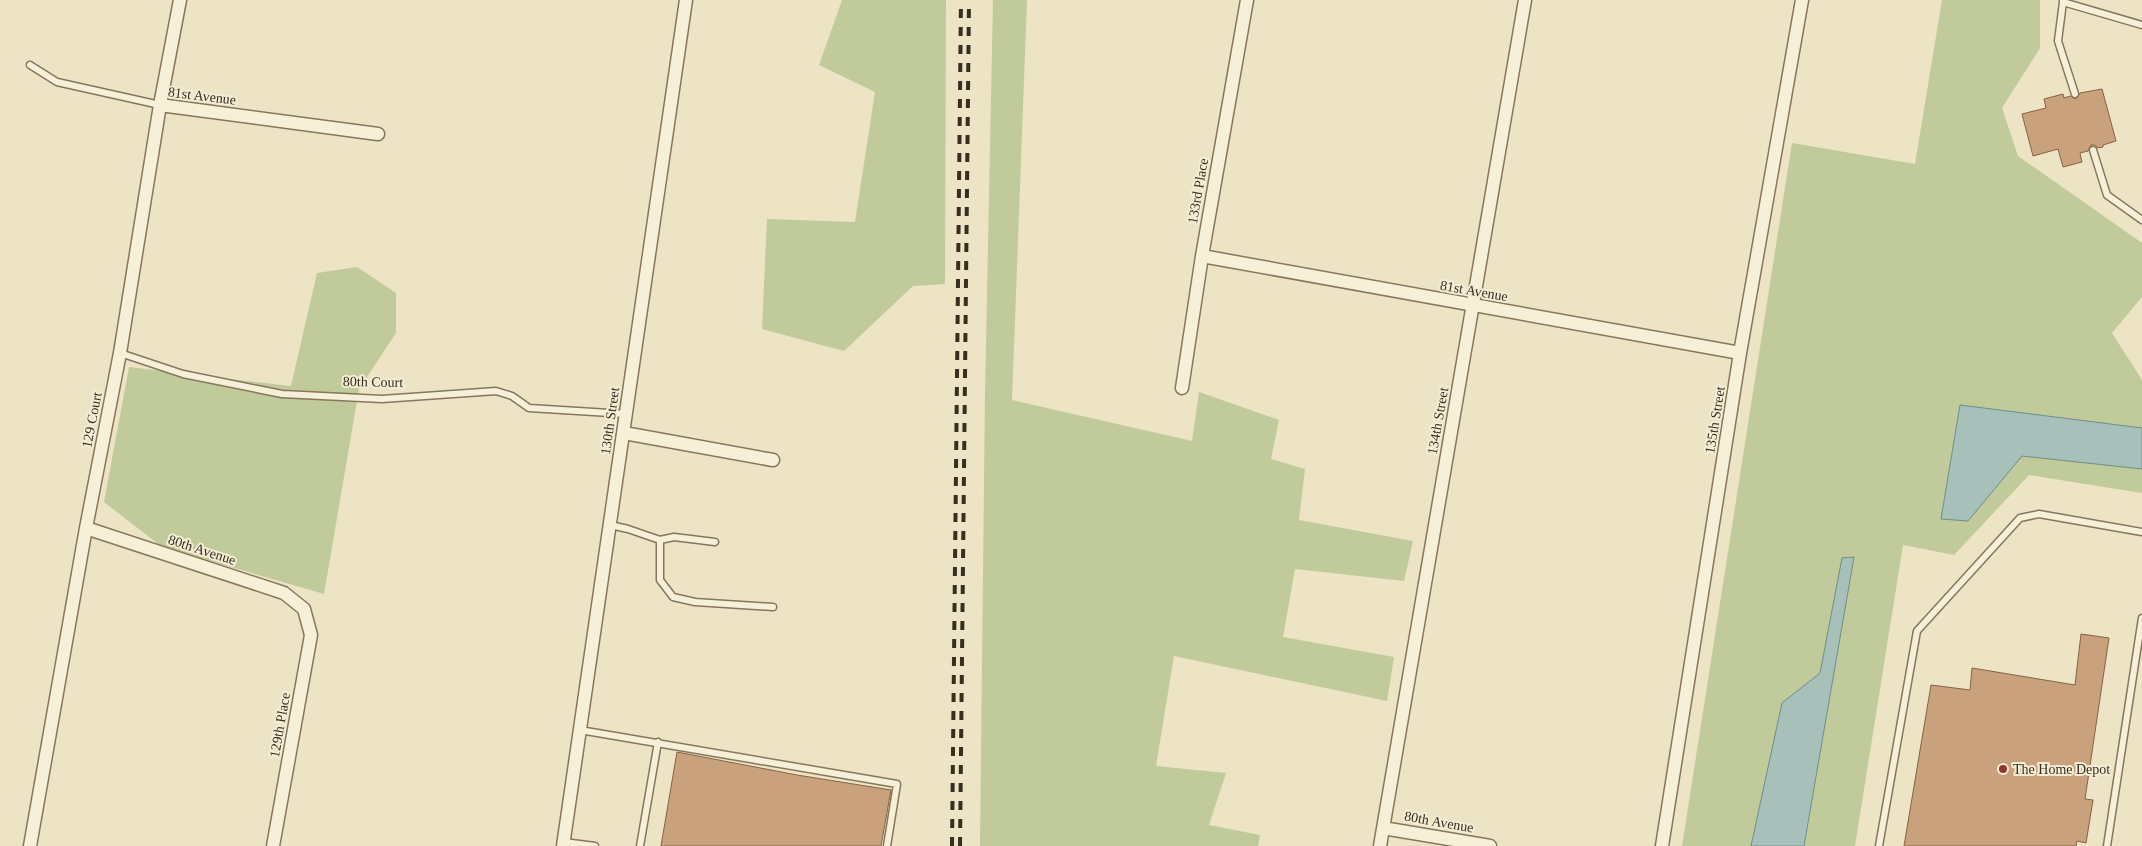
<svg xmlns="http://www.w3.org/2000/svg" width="2142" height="846" viewBox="0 0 2142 846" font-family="'Times New Roman',serif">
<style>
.green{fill:#c1ca9a}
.water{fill:#a7c0ba;stroke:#6e8e88}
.building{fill:#c9a27d;stroke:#856243}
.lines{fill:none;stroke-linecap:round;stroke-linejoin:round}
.lane-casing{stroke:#87765c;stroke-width:9}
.street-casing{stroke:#87765c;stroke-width:15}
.lane{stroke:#f7f0d8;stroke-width:6}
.street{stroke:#f7f0d8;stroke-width:12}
.rail{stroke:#382d1f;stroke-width:4;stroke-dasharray:9 9;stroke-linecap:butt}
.poi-dot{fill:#93352f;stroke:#f4edd5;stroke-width:2}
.labels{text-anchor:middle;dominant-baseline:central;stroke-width:4;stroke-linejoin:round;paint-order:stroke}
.street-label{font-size:14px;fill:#382d1f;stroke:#f4edd5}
.poi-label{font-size:14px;fill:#382d1f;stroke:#f4edd5;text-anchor:start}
</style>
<rect width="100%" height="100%" fill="#ece4c5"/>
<path class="green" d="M 842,0 L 946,0 L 945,284 L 913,286 L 844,351 L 762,329 L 767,219 L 855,222 L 875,92 L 819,65 Z
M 993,0 L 1027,0 L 1012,400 L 1192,441 L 1199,392 L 1279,420 L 1271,459 L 1305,469 L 1299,520 L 1413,541 L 1404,581 L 1295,569 L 1283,637 L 1394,657 L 1387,701 L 1174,656 L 1156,766 L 1226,773 L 1209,825 L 1260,835 L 1258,846 L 980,846 L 985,394 Z
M 1942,0 L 2040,0 L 2040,48 L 2002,108 L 2018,156 L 2142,243 L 2142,297 L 2112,333 L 2142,380 L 2142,493 L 2029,475 L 1954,555 L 1903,545 L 1855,846 L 1682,846 L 1792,143 L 1915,164 Z
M 357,267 L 396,293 L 396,333 L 359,389 L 324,594 L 162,547 L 104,502 L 129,367 L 291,386 L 317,273 Z"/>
<path class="water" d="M 1960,405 L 2142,428 L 2142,469 L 2022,456 L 1968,521 L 1941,519 Z
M 1854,557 L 1804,846 L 1751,846 L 1782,703 L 1820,673 L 1842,558 Z"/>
<path class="building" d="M 2102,89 L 2116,141 L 2103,145 L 2103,147 L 2098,148 L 2095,145 L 2091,145 L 2088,151 L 2080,153 L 2082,162 L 2063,167 L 2058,149 L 2033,156 L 2022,114 L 2046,108 L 2044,99 L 2063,94 L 2064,98 L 2070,96 L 2076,99 L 2080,93 Z
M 2081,634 L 2109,638 L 2085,799 L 2093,800 L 2086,843 L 2077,841 L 2076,846 L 1904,846 L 1931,685 L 1970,690 L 1972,668 L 2075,685 Z
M 677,752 L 797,775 L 891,790 L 881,846 L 661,846 Z"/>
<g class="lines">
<g class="lane-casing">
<path id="lane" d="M 2063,0 L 2063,2 L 2142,25
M 2063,2 L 2058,41 L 2075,94
M 30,65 L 57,82 L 160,105
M 2093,150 L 2107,195 L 2142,220
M 120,353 L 183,374 L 282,394 L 382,399 L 496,391 L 512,396 L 529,408 L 626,414
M 610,525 L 628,529 L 660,540 L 660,580 L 673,597 L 695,602 L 773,607
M 660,540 L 674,537 L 715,542
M 580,730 L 897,784 L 887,846
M 564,842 L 595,846
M 640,846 L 658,742
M 1879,846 L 1917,631 L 2020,518 L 2039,514 L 2142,532
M 2107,846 L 2142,618"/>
</g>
<g class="street-casing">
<path id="street" d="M 160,105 L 378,134
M 1202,256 L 1740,353
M 1182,388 L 1202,256 L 1247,0
M 624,433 L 773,460
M 86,528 L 284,593 L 304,609 L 311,635 L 273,846
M 1383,828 L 1490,846
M 30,846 L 86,528 L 120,353 L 160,105 L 180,0
M 563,846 L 686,0
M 1380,846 L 1525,0
M 1662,846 L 1740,353 L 1802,0"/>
</g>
<use href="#lane" class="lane"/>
<use href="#street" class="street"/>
<path class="rail" d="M 952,846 L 961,0
M 960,846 L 969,0"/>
</g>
<circle class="poi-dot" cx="2003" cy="769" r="5"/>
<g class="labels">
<g class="street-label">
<text transform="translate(202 96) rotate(7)">81st Avenue</text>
<text transform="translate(1198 191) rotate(-80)">133rd Place</text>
<text transform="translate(1474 291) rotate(10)">81st Avenue</text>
<text transform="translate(373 382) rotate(1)">80th Court</text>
<text transform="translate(92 420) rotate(-79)">129 Court</text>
<text transform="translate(1715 420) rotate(-81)">135th Street</text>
<text transform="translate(610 421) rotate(-82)">130th Street</text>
<text transform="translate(1438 421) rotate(-80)">134th Street</text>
<text transform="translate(202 550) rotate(18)">80th Avenue</text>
<text transform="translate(280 725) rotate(-80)">129th Place</text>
<text transform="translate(1439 822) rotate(10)">80th Avenue</text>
</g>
<g class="poi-label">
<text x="2013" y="769">The Home Depot</text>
</g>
</g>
</svg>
